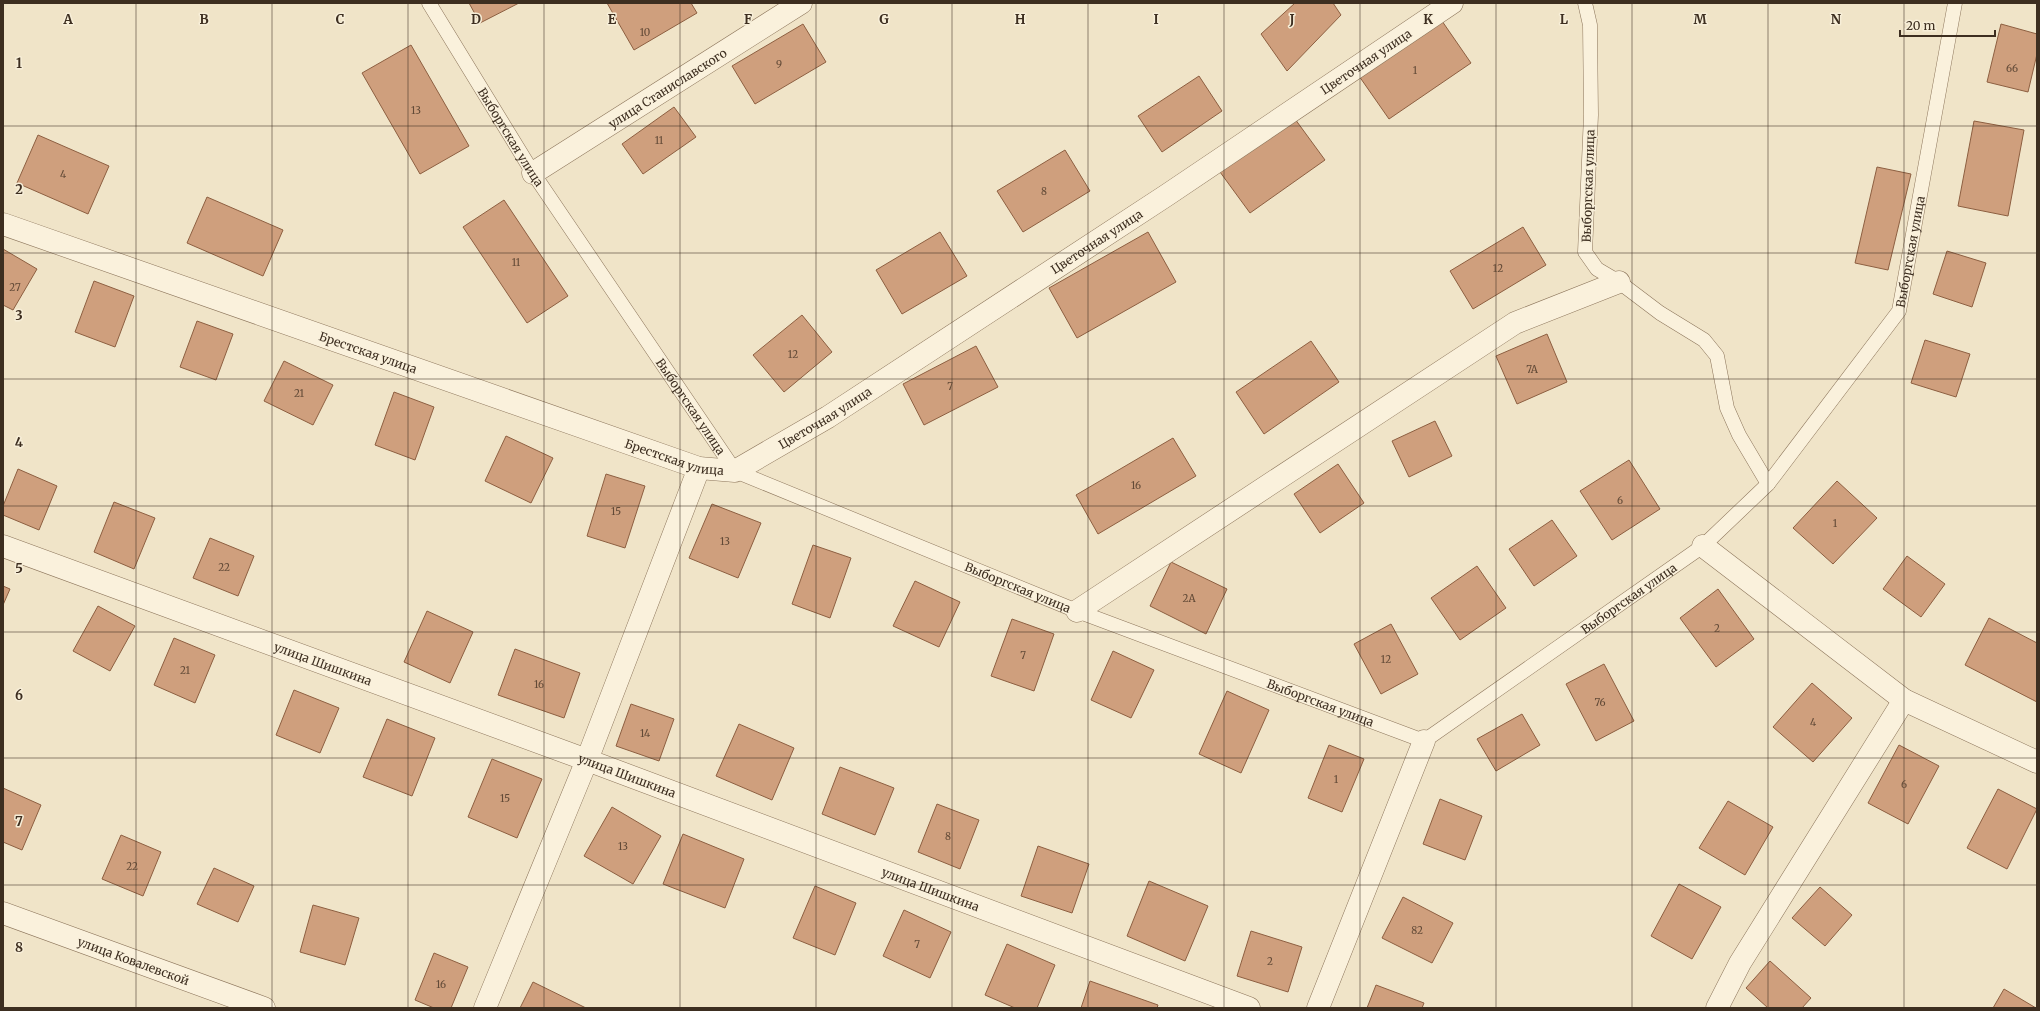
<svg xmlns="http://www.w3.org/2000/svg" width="2040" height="1011" viewBox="0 0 2040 1011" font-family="Merriweather,serif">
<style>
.building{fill:#cf9f7d;stroke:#8d5f41}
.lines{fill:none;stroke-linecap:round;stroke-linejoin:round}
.service-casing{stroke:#8d765c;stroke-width:15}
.minor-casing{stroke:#8d765c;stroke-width:23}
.service{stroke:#faf1dc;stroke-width:14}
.minor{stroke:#faf1dc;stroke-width:22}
.grid{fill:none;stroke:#3d2e20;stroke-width:1;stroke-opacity:0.55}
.labels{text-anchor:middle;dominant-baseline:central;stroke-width:3;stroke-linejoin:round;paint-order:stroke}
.number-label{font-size:10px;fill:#624a37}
.street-label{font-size:12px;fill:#3d2e20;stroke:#f7eed8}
.grid-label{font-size:13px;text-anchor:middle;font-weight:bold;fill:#3d2e20;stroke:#f7eed8;stroke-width:3;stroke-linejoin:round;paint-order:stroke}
</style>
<rect width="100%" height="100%" fill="#f0e4c8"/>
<path class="building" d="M 469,3 L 519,3 L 480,23 Z
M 607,3 L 691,3 L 697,13 L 634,50 Z
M 1295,3 L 1333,3 L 1341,15 L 1287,71 L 1261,34 Z
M 1442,21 L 1471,63 L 1389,119 L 1359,76 Z
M 803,24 L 826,62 L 755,104 L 732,66 Z
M 2001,24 L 2037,34 L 2037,54 L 2028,92 L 1987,82 Z
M 411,45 L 469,146 L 420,174 L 362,73 Z
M 1199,76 L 1222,111 L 1162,152 L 1138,116 Z
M 674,107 L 696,137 L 643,174 L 622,144 Z
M 1295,119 L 1325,160 L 1250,213 L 1220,172 Z
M 1974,121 L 2024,130 L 2008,216 L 1958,206 Z
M 38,135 L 109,166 L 88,214 L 17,183 Z
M 1065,150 L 1090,191 L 1023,232 L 997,191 Z
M 1877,167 L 1911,174 L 1888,270 L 1855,263 Z
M 207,197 L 283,230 L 263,276 L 187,243 Z
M 504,200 L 568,296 L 527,323 L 463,227 Z
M 1523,227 L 1546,265 L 1473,309 L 1450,271 Z
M 940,232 L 967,276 L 902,314 L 876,270 Z
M 1148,232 L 1176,282 L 1077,338 L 1049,288 Z
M 3,249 L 37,269 L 13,310 L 3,305 Z
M 1947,251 L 1986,263 L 1972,307 L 1933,294 Z
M 94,281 L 134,296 L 115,347 L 75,332 Z
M 802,315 L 832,352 L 784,392 L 753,355 Z
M 197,321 L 233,334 L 216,380 L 180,367 Z
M 1547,334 L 1567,382 L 1517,404 L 1496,356 Z
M 1925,340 L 1970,354 L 1956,397 L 1911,383 Z
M 1311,341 L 1339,382 L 1264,434 L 1236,392 Z
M 976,346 L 998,387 L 924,425 L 903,384 Z
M 284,361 L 333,385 L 313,425 L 264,401 Z
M 394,392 L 434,407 L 415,460 L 375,445 Z
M 1435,421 L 1452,456 L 1409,477 L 1392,441 Z
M 506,436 L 553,458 L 531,503 L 485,481 Z
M 1173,438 L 1196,476 L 1098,534 L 1076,495 Z
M 1629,460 L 1660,509 L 1612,540 L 1580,491 Z
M 1338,464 L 1364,503 L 1320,533 L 1294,494 Z
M 18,469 L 57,486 L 39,530 L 3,515 L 3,506 Z
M 606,474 L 645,486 L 625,548 L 587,536 Z
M 1837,481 L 1877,518 L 1833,564 L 1793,528 Z
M 114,502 L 155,518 L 134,569 L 94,552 Z
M 712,504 L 761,523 L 738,578 L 689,558 Z
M 1552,520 L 1577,556 L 1534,586 L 1509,549 Z
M 210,538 L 254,556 L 238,596 L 193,578 Z
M 813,545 L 851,558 L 830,618 L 792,604 Z
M 1907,556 L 1945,584 L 1921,617 L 1883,589 Z
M 1171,562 L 1227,589 L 1206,634 L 1150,606 Z
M 1477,566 L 1506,608 L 1460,640 L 1431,598 Z
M 915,581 L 960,602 L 939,647 L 893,626 Z
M 3,586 L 10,589 L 3,605 Z
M 1718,589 L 1754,639 L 1716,667 L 1680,618 Z
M 98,606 L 135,626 L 110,671 L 73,651 Z
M 427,611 L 473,632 L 450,683 L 404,662 Z
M 1989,618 L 2037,643 L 2037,702 L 1965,665 Z
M 1012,619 L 1054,634 L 1034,691 L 991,676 Z
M 1391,624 L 1418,674 L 1381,694 L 1354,644 Z
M 174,638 L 215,655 L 195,703 L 154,685 Z
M 515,649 L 580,673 L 564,718 L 498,695 Z
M 1113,651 L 1154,670 L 1131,718 L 1091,700 Z
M 1604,664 L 1634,721 L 1596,741 L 1566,684 Z
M 1812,683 L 1852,718 L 1813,762 L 1773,727 Z
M 294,690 L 339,708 L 320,753 L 276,735 Z
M 1227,691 L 1269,710 L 1241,773 L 1199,754 Z
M 631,704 L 674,719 L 659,761 L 616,746 Z
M 1522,714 L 1540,745 L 1496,771 L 1477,739 Z
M 387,719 L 435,738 L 412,796 L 363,777 Z
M 739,724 L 794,748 L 772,800 L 716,776 Z
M 1329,745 L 1364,759 L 1342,812 L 1308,798 Z
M 1899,745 L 1939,766 L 1908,824 L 1868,803 Z
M 492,759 L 542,779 L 517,838 L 468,817 Z
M 840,767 L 894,788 L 875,835 L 822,814 Z
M 3,788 L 41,805 L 22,850 L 3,842 Z
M 1998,789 L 2037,809 L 2007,869 L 1967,848 Z
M 1440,799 L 1482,816 L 1465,860 L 1423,844 Z
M 1728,801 L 1773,827 L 1745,875 L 1699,848 Z
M 937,804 L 979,820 L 960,869 L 918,852 Z
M 612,807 L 661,836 L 633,884 L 584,856 Z
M 683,834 L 744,859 L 725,908 L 663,884 Z
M 121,835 L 161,852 L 143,896 L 102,879 Z
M 1038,846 L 1089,864 L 1072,913 L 1021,896 Z
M 214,868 L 254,886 L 238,922 L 197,904 Z
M 1149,881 L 1208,906 L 1185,961 L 1127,936 Z
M 1679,884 L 1721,907 L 1692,959 L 1651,936 Z
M 815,886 L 856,903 L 835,955 L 793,938 Z
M 1820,887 L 1852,915 L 1825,946 L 1792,918 Z
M 1403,897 L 1453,923 L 1432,963 L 1382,938 Z
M 313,905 L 359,918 L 345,965 L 300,952 Z
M 904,910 L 951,932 L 930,978 L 883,956 Z
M 1251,931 L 1302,947 L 1288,992 L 1237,976 Z
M 1007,944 L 1055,965 L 1037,1008 L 1015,1008 L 985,995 Z
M 434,953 L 468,967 L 451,1008 L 434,1008 L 415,1000 Z
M 1770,961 L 1811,998 L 1802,1008 L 1768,1008 L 1746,988 Z
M 1090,981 L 1158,1005 L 1157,1008 L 1081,1008 Z
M 533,982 L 586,1008 L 520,1008 Z
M 1376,985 L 1424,1003 L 1422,1008 L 1367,1008 Z
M 2004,989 L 2036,1008 L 1993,1008 Z"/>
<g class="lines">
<g class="service-casing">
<g id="service">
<path id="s1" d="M 429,3 L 533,173 L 735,471 L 1077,611 L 1424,741 L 1703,546 L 1768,484 L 1899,311 L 1955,3"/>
<path d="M 1585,3 L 1590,25 L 1591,115 L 1585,252 L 1597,269 L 1619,282 L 1660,313 L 1704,340 L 1717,356 L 1727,408 L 1739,435 L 1768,484"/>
</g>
</g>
<g class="minor-casing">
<g id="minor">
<path id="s2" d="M 533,173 L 801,3"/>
<path id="s3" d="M 3,224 L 699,468 L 735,471 L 828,417 L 1167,195 L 1452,3"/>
<path id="s4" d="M 3,546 L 587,760 L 1249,1008"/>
<path d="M 1703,546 L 1904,700 L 2037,762"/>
<path d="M 1077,611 L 1515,323 L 1619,282"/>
<path id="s5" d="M 3,913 L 264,1008"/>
<path d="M 485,1008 L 587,760 L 699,468"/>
<path d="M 1318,1008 L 1424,741"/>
<path d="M 1717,1008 L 1740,963 L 1904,700"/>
</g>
</g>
<use href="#service" class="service"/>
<use href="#minor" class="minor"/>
</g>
<path class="grid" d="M 136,3 L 136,1008M 272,3 L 272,1008M 408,3 L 408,1008M 544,3 L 544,1008M 680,3 L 680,1008M 816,3 L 816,1008M 952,3 L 952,1008M 1088,3 L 1088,1008M 1224,3 L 1224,1008M 1360,3 L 1360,1008M 1496,3 L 1496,1008M 1632,3 L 1632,1008M 1768,3 L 1768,1008M 1904,3 L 1904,1008M 3,126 L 2037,126M 3,253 L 2037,253M 3,379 L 2037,379M 3,506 L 2037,506M 3,632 L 2037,632M 3,758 L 2037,758M 3,885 L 2037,885"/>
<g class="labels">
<g class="number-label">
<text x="645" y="32">10</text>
<text x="779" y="64">9</text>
<text x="2012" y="68">66</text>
<text x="1415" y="70">1</text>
<text x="416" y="110">13</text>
<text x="659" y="140">11</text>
<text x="63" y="174">4</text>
<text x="1044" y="191">8</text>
<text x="516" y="262">11</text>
<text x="1498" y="268">12</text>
<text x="15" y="287">27</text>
<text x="793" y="354">12</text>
<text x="1532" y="369">7А</text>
<text x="950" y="386">7</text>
<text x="299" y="393">21</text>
<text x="1136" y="485">16</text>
<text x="1620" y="500">6</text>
<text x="616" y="511">15</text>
<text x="1835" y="523">1</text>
<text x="725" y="541">13</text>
<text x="224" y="567">22</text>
<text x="1189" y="598">2А</text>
<text x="1717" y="628">2</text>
<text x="1023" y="655">7</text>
<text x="1386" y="659">12</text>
<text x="185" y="670">21</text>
<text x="539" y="684">16</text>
<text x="1600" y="702">76</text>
<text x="1813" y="722">4</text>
<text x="645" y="733">14</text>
<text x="1336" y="779">1</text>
<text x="1904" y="784">6</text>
<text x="505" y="798">15</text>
<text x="948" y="836">8</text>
<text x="623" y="846">13</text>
<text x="132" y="866">22</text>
<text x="1417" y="930">82</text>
<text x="917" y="944">7</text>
<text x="1270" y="961">2</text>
<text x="441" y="984">16</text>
</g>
<g class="street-label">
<text stroke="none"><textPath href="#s3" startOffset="1526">Цветочная улица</textPath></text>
<text stroke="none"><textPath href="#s2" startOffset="159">улица Станиславского</textPath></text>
<text stroke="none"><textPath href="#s1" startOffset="157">Выборгская улица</textPath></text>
<text transform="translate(1588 186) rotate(-88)">Выборгская улица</text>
<text stroke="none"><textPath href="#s3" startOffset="1202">Цветочная улица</textPath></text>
<text stroke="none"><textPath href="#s1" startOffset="2007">Выборгская улица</textPath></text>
<text stroke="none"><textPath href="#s3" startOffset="387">Брестская улица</textPath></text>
<text stroke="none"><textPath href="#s1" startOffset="481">Выборгская улица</textPath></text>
<text stroke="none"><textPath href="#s3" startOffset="878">Цветочная улица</textPath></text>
<text stroke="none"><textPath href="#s3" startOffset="711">Брестская улица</textPath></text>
<text stroke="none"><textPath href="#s1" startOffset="865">Выборгская улица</textPath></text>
<text stroke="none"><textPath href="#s1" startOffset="1549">Выборгская улица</textPath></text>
<text stroke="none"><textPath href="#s4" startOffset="341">улица Шишкина</textPath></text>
<text stroke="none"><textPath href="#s1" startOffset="1189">Выборгская улица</textPath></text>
<text stroke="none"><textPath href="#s4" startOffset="665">улица Шишкина</textPath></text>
<text stroke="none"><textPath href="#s4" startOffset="989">улица Шишкина</textPath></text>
<text stroke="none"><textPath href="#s5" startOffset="139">улица Ковалевской</textPath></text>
</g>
</g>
<g class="grid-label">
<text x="68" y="24">A</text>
<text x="204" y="24">B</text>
<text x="340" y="24">C</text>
<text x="476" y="24">D</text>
<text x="612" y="24">E</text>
<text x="748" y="24">F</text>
<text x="884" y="24">G</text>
<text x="1020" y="24">H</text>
<text x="1156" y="24">I</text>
<text x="1292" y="24">J</text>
<text x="1428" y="24">K</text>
<text x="1564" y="24">L</text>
<text x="1700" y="24">M</text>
<text x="1836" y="24">N</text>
<text x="19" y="68">1</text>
<text x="19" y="194">2</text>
<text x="19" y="320">3</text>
<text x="19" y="447">4</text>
<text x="19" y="573">5</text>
<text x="19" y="700">6</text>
<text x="19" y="826">7</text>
<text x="19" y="952">8</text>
</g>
<rect width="2040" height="1011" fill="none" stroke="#3d2e20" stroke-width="8"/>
<path d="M1900 30v6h95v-6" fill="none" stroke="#3d2e20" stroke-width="2"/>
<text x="1906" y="30" font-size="12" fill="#3d2e20" stroke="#f7eed8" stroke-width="3" paint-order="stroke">20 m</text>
</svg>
